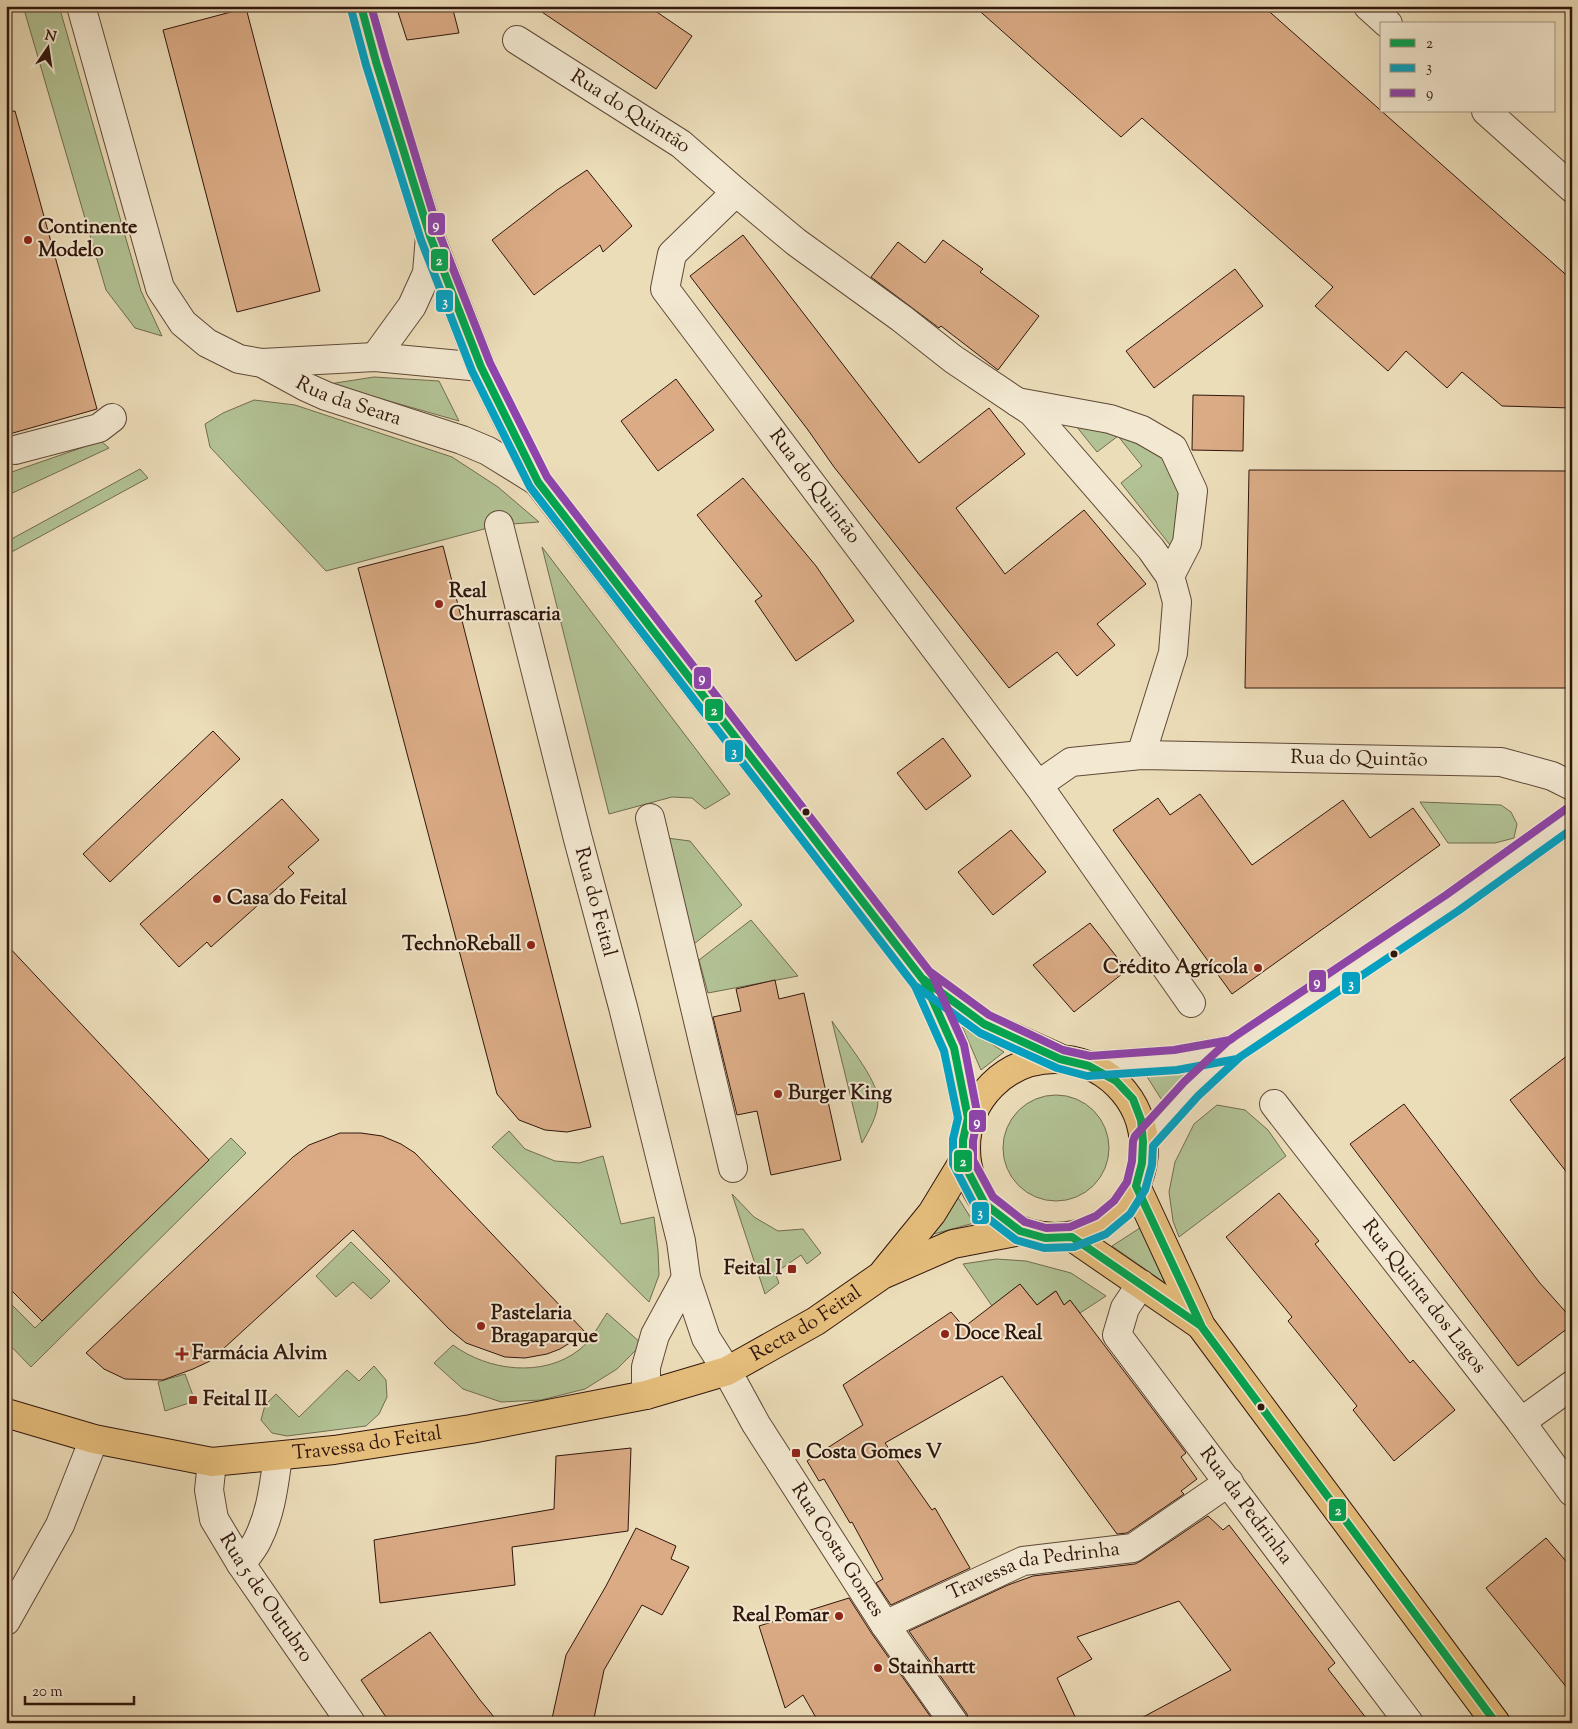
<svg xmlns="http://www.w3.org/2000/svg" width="1578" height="1729" viewBox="0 0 1578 1729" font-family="'Sorts Mill Goudy',serif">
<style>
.green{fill:#b2c294;stroke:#716c50}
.building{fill:#daab85;stroke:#30160c}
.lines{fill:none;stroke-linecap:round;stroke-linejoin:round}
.minor-casing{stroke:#5f4837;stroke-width:30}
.major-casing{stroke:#30160c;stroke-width:30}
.minor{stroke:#f3e9d2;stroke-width:28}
.major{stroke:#e6be7c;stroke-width:28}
.bus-1-casing{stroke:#f3e9d2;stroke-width:11}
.bus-2-casing{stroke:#f3e9d2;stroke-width:11}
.bus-3-casing{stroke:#f3e9d2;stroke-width:11}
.bus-1{stroke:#00a651;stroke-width:8}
.bus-2{stroke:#02a2c4;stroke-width:8}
.bus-3{stroke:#8e44ad;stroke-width:8}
.poi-dot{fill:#8f2418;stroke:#f3e9d2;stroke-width:2}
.bus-dot{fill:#30160c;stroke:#f3e9d2;stroke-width:2}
.labels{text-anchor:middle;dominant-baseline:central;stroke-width:4;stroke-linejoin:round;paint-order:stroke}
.street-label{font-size:20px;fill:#30160c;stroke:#f3e9d2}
.poi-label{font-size:20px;font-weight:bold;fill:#30160c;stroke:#f3e9d2;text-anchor:start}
.line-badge{stroke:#f3e9d2;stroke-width:2}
.badge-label{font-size:14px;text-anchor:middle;font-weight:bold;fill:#fff}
</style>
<rect width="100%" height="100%" fill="#ecddb9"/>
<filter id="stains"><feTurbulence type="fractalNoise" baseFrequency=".004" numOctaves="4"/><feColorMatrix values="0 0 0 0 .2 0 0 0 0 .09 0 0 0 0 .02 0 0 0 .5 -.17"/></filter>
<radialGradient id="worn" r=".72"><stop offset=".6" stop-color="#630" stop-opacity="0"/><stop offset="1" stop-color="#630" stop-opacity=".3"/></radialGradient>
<path class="green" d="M 23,6 L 59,6 L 141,291 L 162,336 L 135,328 L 106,290 Z
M 374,377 L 439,381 L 459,421 L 329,384 Z
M 254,400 L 295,405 L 452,457 L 498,487 L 539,522 L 499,525 L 326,571 L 210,447 L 205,424 L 223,413 Z
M 1076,426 L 1129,437 L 1160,454 L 1178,478 L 1180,503 L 1176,534 L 1170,545 L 1121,483 L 1142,466 L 1118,436 L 1097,452 Z
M 101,441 L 109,448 L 6,496 L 6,474 Z
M 140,469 L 148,478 L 6,555 L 6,542 Z
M 542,547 L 730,794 L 705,809 L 692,798 L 672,797 L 609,814 Z
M 1420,802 L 1501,805 L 1511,812 L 1517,824 L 1514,838 L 1495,843 L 1448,843 Z
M 667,838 L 690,841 L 742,905 L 694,944 Z
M 751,920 L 798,976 L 708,993 L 699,960 Z
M 832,1021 C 844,1039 878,1080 878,1100 C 878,1116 869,1130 862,1143 Z
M 961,1024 L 1004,1052 L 981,1070 Z
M 1202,1067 L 1165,1105 L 1144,1072 Z
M1003 1148a53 53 0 1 1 106 0a53 53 0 1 1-106 0Z
M 1217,1105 L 1245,1110 L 1268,1130 L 1286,1156 L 1179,1237 L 1173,1221 L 1169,1192 L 1175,1162 L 1194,1124 Z
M 509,1131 L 525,1149 L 555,1161 L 579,1163 L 603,1156 L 621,1224 L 654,1217 L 658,1250 L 659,1275 L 649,1302 L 492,1147 Z
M 231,1138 L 246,1153 L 31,1367 L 6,1341 L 6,1299 L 35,1328 Z
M 732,1194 L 754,1217 L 778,1231 L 803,1229 L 821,1253 L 807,1264 L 801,1255 L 775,1273 L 779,1283 L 765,1294 Z
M 957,1196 L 974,1223 L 930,1235 Z
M 1143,1226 L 1165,1283 L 1112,1246 Z
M 351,1242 L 390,1281 L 371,1299 L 353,1282 L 336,1297 L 316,1276 Z
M 996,1259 L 1026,1261 L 1071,1273 L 1106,1296 L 1080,1313 L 1070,1300 L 1064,1305 L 1055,1291 L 1037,1305 L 1020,1284 L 992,1306 L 963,1264 Z
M 607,1313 L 642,1344 L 617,1369 L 585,1389 L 541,1400 L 501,1402 L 463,1389 L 434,1363 L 453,1345 C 488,1371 543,1378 579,1350 C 591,1341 599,1325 607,1313 Z
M 374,1366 L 386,1380 L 387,1397 L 379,1414 L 366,1426 L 287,1436 L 272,1433 L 261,1420 L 265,1405 L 276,1394 L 299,1417 L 347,1370 L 359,1381 Z
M 185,1374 L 195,1401 L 165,1411 L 158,1382 Z"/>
<path class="building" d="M 396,6 L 452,6 L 459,33 L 407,40 Z
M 533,6 L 648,6 L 692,36 L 656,89 Z
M 974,6 L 1263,6 L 1572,280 L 1572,408 L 1502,406 L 1462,372 L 1447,388 L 1406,351 L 1388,371 L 1315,306 L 1333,287 L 1142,118 L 1121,137 Z
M 246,8 L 320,291 L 237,312 L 163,30 Z
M 15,111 L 97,409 L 6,435 L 6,112 Z
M 587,170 L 632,226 L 603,252 L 600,245 L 534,295 L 492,240 L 557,190 Z
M 743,235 L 919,463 L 989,408 L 1025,454 L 956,508 L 1005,574 L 1084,510 L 1146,584 L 1097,624 L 1115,645 L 1077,676 L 1057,652 L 1009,688 L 834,467 L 808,430 L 690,276 Z
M 943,240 L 983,269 L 980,272 L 1039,316 L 998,370 L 941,326 L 939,328 L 871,277 L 898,242 L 925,263 Z
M 1235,269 L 1263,306 L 1154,388 L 1126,351 Z
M 676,379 L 714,430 L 658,471 L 621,421 Z
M 1193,395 L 1244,396 L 1243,451 L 1192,450 Z
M 1249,470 L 1572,471 L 1572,688 L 1245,688 Z
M 743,478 L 816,566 L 854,621 L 796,661 L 755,601 L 762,596 L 697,515 Z
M 443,546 L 591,1127 L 567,1132 L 545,1130 L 519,1120 L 497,1094 L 358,568 Z
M 213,731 L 240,759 L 110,882 L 83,854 Z
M 943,738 L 971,776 L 926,810 L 897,773 Z
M 1200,794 L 1252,865 L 1343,800 L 1370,838 L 1413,808 L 1440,845 L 1232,994 L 1113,830 L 1158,798 L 1170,815 Z
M 282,799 L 319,840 L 288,867 L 294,873 L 211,947 L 207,942 L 179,967 L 140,924 Z
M 1011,830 L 1046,872 L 993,915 L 958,872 Z
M 1090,923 L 1127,970 L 1074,1012 L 1033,965 Z
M 6,944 L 209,1160 L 42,1321 L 6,1285 Z
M 775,980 L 779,999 L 804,993 L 841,1160 L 771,1175 L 757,1111 L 737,1115 L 713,1017 L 741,1011 L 736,989 Z
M 1572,1052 L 1572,1179 L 1510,1100 Z
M 1404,1104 L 1539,1282 L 1572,1319 L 1572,1325 L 1518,1366 L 1350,1144 Z
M 340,1133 L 361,1133 L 382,1136 L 401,1144 L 415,1153 L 586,1333 L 560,1349 L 547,1354 L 525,1358 L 505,1357 L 466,1343 L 449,1329 L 353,1230 L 210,1361 L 193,1369 L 163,1380 L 125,1379 L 104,1369 L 86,1353 L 293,1157 L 309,1145 Z
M 1279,1193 L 1319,1241 L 1315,1244 L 1410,1363 L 1413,1360 L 1455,1410 L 1394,1461 L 1353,1410 L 1357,1406 L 1288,1321 L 1292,1317 L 1226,1237 Z
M 1020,1284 L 1037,1305 L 1056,1291 L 1064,1305 L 1070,1300 L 1186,1453 L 1181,1457 L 1197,1479 L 1181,1491 L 1184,1494 L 1127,1533 L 1117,1534 L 1002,1376 L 885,1443 L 932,1510 L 935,1508 L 970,1568 L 891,1605 L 876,1583 L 883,1579 L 852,1522 L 850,1523 L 824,1479 L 819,1481 L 807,1461 L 863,1425 L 843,1385 L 951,1312 L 964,1327 Z
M 631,1448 L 628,1531 L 512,1547 L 515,1585 L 380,1603 L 374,1540 L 554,1509 L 556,1456 Z
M 1208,1516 L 1223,1530 L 1229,1525 L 1335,1663 L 1328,1669 L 1370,1723 L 1132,1723 L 1231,1670 L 1179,1601 L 1077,1637 L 1092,1659 L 1057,1678 L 1078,1723 L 969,1723 L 967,1714 L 909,1631 L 1008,1585 L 1033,1576 L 1135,1564 L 1141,1561 Z
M 636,1528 L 676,1546 L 671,1559 L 689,1567 L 662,1615 L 642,1605 L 604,1670 L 593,1723 L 551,1723 L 566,1655 L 606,1586 Z
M 1546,1538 L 1572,1568 L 1572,1694 L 1486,1588 Z
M 849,1598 L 872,1634 L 935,1723 L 819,1723 L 803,1695 L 785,1708 L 759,1626 Z
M 430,1632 L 480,1700 L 499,1723 L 390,1723 L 361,1680 Z"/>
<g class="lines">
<g class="minor-casing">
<g id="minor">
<path d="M 81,6 L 160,288 L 183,323 L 207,343 L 239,359 L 262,363 L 375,357 L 481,367"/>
<path d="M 1368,6 L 1388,24"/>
<path id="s1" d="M 517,40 L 681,144 L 736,192"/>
<path d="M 1486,111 L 1572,188"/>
<path d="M 375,357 L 412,306 L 427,273 L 430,236"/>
<path id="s2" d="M 262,363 L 306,387 L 326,396 L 462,440 L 488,451 L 538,482"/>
<path d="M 1017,402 L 1110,419 L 1142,430 L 1173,448 L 1193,491 L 1187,543 L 1170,576"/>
<path d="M 15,450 L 99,428 L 112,418"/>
<path id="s3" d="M 499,525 L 578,839 L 623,1007 L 681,1241 L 686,1278 L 706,1338 L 727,1371 L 756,1424 L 885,1625 L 954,1723"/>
<path d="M 1038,785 L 665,289 L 672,254 L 736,192 L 796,242 L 901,318 L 953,359 L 1032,412 L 1151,549 L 1170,576 L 1177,602 L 1173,653 L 1141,755"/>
<path d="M 650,818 L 733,1168"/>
<path id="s4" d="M 1191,1003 L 1038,785 L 1071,762 L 1141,755 L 1501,762 L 1552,776 L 1572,786"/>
<path d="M 1089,1066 L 1175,1060 L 1234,1049"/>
<path id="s5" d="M 1274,1104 L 1521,1422 L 1572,1492"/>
<path d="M 1143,1142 L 1191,1089 L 1234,1049 L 1452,903 L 1572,817"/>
<path id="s6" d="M 1141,1284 L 1125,1308 L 1117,1335 L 1409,1723"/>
<path d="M 646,1395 L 646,1367 L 655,1335 L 686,1278"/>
<path d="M 1521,1422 L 1572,1385"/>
<path id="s7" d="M 212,1462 L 209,1490 L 214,1519 L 241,1564 L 351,1723"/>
<path d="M 241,1564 C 247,1556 253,1549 257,1541 C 271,1514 274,1485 278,1456"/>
<path d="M 6,1621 L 60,1525 L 94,1439"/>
<path id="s8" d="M 885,1625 L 1023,1561 L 1133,1548 L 1229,1482"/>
</g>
</g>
<g class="major-casing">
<g id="major">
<path d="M 361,6 L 376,62 L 430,236 L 481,367 L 538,482 L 924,981 L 954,1048 L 968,1118"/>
<path d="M 925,982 L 984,1024 L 1057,1057"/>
<circle cx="1055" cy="1148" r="89"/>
<path d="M 1136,1186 L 1201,1326 L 1496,1723"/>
<path d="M 1072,1237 L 1200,1325"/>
<path d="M 884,1272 L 932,1213 L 963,1162"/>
<path id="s9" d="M 6,1413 L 94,1439 L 212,1462 L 334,1450 L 471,1429 L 646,1395 L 727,1371 L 816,1321 L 882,1275 L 953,1244 L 1020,1231"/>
</g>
</g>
<use href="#minor" class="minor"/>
<use href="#major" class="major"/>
<g class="bus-1-casing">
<path id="bus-1" d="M 361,6 L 376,62 L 430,236 L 481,367 L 538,482 L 924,981 L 954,1048 L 968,1118 L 963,1140 L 963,1162 L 985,1204 L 1020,1231 L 1045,1238 L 1072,1237 L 1201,1326 L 1496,1723
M 923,979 L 984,1024 L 1060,1059 L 1089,1066 L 1116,1081 L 1133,1099 L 1141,1120 L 1143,1142 L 1142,1163 L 1136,1186 L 1201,1325"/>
</g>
<g class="bus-2-casing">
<path id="bus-2" d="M 351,9 L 366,65 L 421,240 L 472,371 L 530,487 L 915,986 L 944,1051 L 958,1118 L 953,1139 L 953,1164 L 977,1210 L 1016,1240 L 1044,1248 L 1074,1247 L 1106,1234 L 1130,1214 L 1145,1190 L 1152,1165 L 1153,1146 L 1198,1096 L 1240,1057 L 1458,911 L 1572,829
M 917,987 L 980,1033 L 1057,1068 L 1087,1076 L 1177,1070 L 1237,1059 L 1246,1053"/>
</g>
<g class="bus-3-casing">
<path id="bus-3" d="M 371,6 L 386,59 L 439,233 L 490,363 L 547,477 L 933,976 L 964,1045 L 978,1117 L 973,1141 L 973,1160 L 993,1197 L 1025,1222 L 1046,1228 L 1070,1227 L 1096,1216 L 1114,1201 L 1127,1182 L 1132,1161 L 1133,1141 L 1135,1136 L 1184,1082 L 1228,1041 L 1446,895 L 1566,809
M 929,971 L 989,1015 L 1063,1050 L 1090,1056 L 1174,1050 L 1230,1040 L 1234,1037"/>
</g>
<use href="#bus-1" class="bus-1"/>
<use href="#bus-2" class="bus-2"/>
<use href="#bus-3" class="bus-3"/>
</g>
<g class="poi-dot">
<circle cx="28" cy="240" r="5"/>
<circle cx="439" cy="604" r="5"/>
<circle cx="217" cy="899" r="5"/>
<circle cx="531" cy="945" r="5"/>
<circle cx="1258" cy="968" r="5"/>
<circle cx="778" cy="1094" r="5"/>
<rect x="787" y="1264" width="10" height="10" rx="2.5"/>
<circle cx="481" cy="1326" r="5"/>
<circle cx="945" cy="1334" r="5"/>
<path d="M179.5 1346.5h5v5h5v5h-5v5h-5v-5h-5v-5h5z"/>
<rect x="188" y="1395" width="10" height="10" rx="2.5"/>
<rect x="791" y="1448" width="10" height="10" rx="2.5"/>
<circle cx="839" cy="1616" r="5"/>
<circle cx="878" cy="1668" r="5"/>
</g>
<g class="bus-dot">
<circle cx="806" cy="812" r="4.5"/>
<circle cx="1394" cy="954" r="4.5"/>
<circle cx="1261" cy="1407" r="4.5"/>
</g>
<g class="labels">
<g class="street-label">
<text stroke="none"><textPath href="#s1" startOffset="134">Rua do Quintão</textPath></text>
<text stroke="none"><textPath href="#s2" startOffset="95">Rua da Seara</textPath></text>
<text transform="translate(814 487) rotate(53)">Rua do Quintão</text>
<text stroke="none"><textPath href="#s4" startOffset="595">Rua do Quintão</textPath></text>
<text stroke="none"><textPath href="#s3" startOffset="389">Rua do Feital</textPath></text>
<text stroke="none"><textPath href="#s5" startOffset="244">Rua Quinta dos Lagos</textPath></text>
<text stroke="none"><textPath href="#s9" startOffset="828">Recta do Feital</textPath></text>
<text stroke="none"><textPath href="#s9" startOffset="368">Travessa do Feital</textPath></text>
<text stroke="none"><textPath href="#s6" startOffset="271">Rua da Pedrinha</textPath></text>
<text stroke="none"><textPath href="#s3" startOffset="1089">Rua Costa Gomes</textPath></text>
<text stroke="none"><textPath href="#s8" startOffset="160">Travessa da Pedrinha</textPath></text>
<text stroke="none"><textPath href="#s7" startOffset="152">Rua 5 de Outubro</textPath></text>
</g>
<g class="poi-label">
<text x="38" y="228">Continente<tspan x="38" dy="23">Modelo</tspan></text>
<text x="449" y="592">Real<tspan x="449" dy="23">Churrascaria</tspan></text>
<text x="227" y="899">Casa do Feital</text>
<text x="521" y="945" text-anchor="end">TechnoReball</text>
<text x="1248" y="968" text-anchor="end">Crédito Agrícola</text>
<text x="788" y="1094">Burger King</text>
<text x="782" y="1269" text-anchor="end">Feital I</text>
<text x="491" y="1314">Pastelaria<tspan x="491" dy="23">Bragaparque</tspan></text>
<text x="955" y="1334">Doce Real</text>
<text x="192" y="1354">Farmácia Alvim</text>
<text x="203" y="1400">Feital II</text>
<text x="806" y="1453">Costa Gomes V</text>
<text x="829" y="1616" text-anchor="end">Real Pomar</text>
<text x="888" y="1668">Stainhartt</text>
</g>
</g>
<g class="line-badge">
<rect x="427" y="212" width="19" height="24" rx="5" fill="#8e44ad"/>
<rect x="430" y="248" width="19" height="24" rx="5" fill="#00a651"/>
<rect x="435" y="289" width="19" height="24" rx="5" fill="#02a2c4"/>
<rect x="693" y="666" width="19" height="24" rx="5" fill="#8e44ad"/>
<rect x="704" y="698" width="20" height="24" rx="5" fill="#00a651"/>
<rect x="724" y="739" width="20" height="24" rx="5" fill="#02a2c4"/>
<rect x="1308" y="969" width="19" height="24" rx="5" fill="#8e44ad"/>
<rect x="1341" y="971" width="20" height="24" rx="5" fill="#02a2c4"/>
<rect x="968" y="1109" width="19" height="24" rx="5" fill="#8e44ad"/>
<rect x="953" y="1149" width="20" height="24" rx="5" fill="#00a651"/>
<rect x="971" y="1201" width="19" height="24" rx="5" fill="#02a2c4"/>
<rect x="1328" y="1498" width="19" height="24" rx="5" fill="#00a651"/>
</g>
<g class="badge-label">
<text x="436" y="229">9</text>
<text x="439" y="265">2</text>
<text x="445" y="306">3</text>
<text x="702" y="682">9</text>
<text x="714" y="715">2</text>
<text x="734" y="756">3</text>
<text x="1317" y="986">9</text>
<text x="1351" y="988">3</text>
<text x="977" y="1126">9</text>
<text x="963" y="1166">2</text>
<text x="980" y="1217">3</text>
<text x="1338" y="1515">2</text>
</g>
<rect width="1578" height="1729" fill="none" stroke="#ecddb9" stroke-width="25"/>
<rect x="8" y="8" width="1563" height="1714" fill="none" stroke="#30160c" stroke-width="2.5"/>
<rect x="12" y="12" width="1553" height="1704" fill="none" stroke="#30160c"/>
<rect x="1380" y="22" width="175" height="90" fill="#f3e9d2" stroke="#a59583"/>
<rect x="1390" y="39" width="25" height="8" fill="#00a651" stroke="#a59583"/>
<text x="1426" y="48" font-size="15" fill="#30160c">2</text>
<rect x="1390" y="64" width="25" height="8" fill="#02a2c4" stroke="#a59583"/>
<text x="1426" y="72" font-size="15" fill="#30160c">3</text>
<rect x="1390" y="89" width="25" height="8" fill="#8e44ad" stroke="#a59583"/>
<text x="1426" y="98" font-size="15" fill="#30160c">9</text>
<g transform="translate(48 48) rotate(13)" stroke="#f3e9d2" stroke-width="4" paint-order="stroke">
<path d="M0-4L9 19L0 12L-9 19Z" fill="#30160c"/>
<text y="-8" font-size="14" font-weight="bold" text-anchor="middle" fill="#30160c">N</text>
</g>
<path d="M25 1696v8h109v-8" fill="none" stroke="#30160c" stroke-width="2.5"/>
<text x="32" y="1696" font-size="15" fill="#30160c" stroke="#f3e9d2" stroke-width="4" paint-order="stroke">20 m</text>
<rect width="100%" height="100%" filter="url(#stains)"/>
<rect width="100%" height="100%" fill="url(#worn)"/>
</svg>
